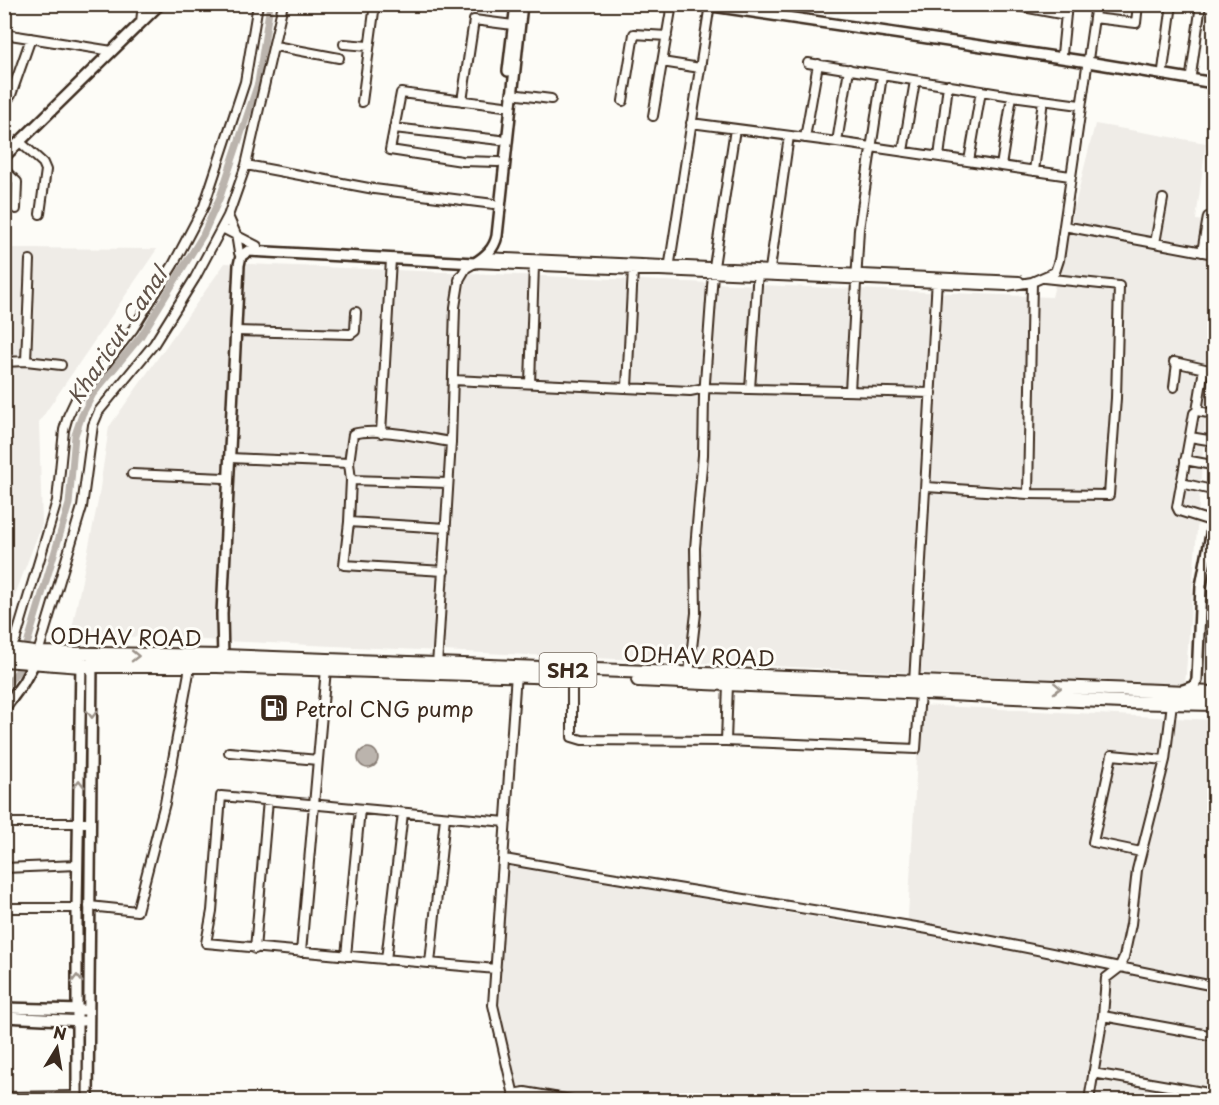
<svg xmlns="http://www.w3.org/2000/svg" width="1219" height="1105" viewBox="0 0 1219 1105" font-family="'Playpen Sans',sans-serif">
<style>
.built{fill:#efece7}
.water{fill:#bbb4ad;stroke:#887d74;stroke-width:1.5}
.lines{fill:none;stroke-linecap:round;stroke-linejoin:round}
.canal{stroke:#bbb4ad;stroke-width:7}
.minor-casing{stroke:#3b2a1e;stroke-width:12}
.tertiary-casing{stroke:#3b2a1e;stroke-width:14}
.primary-casing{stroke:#3b2a1e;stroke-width:16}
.minor{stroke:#fdfcf7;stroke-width:8}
.tertiary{stroke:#fdfcf7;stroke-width:9}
.primary{stroke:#fdfcf7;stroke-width:12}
.oneway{stroke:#9c938a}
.labels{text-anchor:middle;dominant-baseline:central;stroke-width:6;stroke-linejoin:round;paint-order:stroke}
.shield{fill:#fdfcf7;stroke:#75695f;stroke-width:1.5}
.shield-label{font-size:20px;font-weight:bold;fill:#3b2a1e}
.street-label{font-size:21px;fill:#3b2a1e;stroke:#fdfcf7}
.poi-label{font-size:21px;fill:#3b2a1e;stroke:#fdfcf7;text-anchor:start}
.water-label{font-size:22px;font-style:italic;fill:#615349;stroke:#fdfcf7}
</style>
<rect width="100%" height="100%" fill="#fdfcf7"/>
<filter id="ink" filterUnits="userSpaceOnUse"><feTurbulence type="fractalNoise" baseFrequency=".0167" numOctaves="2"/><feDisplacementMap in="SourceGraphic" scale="12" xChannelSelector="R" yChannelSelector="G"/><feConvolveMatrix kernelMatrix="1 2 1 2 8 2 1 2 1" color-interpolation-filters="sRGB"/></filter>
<g filter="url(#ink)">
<path class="built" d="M 1095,124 L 1206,143 L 1196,220 L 1214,222 L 1214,322 L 1212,335 L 1185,685 L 71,634 L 98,501 L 109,427 L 225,263 L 1052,297 Z
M 5,248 L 157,249 L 39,422 L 42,524 L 5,621 Z
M 920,705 L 1214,720 L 1214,1100 L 511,1100 L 498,1004 L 509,866 L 907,933 Z"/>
<path class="water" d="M358 758a10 10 0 1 1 20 0a10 10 0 1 1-20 0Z"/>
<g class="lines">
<path class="canal" d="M 4,689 L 20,668 L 69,504 L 75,435 L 82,415 L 93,394 L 141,336 L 203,235 L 220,197 L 258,83 L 270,4"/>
<g class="minor-casing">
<path id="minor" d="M 1007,4 L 1066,15
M 1094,18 L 1136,23 L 1138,4
M 141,22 L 143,4
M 4,34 L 112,51
M 344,44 L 368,46
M 275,46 L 339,58
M 1062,54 L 1067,4
M 662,62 L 700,68
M 808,63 L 1012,96 L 1080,105
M 1163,70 L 1172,4
M 1191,75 L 1201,4
M 511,94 L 551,99
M 462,101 L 474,20 L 513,25
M 623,101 L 634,34 L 667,36
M 362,102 L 375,4
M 4,104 L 11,95 L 31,38
M 653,116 L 672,4
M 691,123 L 837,142 L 1070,176
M 394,128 L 500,140
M 805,138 L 818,64
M 20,142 L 43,163 L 46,170 L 40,214
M 837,142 L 849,69
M 903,151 L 915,81
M 939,157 L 948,85
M 969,161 L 981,91
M 498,162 L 462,161 L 390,150 L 401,93 L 504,106
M 246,165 L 374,189 L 494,204
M 1001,166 L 1012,96
M 4,170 L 17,182 L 16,209
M 1034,171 L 1043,100
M 228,216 L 236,234 L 239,253 L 241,256
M 1064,226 L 1214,254
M 222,228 L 257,246 L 257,252
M 1155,243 L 1163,199
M 1202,252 L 1208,217
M 484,257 L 1019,281
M 30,260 L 26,361 L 61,365
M 669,269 L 710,4
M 770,269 L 789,136
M 459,280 L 466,268 L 475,263 L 1007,286 L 1032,282 L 1055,272 L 1059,260 L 1096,4
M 236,331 L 351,334 L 355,331 L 356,312
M 4,362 L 26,361
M 1174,362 L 1214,371
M 453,380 L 690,391 L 705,388 L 932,393
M 530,383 L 534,265
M 627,387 L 633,269
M 1174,387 L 1177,363
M 750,389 L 758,270
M 850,391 L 859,229 L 882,76
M 1197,411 L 1204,369
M 381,433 L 391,259
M 1190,437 L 1214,441
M 230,458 L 349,463
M 1185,460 L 1212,465
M 132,474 L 224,478
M 351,480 L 448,483
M 1181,483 L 1212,490
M 927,487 L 1028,494 L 1109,495 L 1116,398 L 1119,286 L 1044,278
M 1028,494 L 1032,282
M 349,522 L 344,565 L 444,571
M 1214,522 L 1179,511 L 1177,507 L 1194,413 L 1197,411 L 1214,414
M 446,528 L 349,522 L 351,480 L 349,463 L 353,434 C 376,427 425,438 451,442
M 10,650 L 16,638 L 57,501 L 64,430 L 68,416 L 77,397 L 85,390 L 133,329 L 173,265 L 204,206 L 245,82 L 258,4
M 38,653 L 82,507 L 93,425 L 99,411 L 154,344 L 195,278 L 228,216 L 246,165 L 283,4
M 437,666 L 451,442 L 455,307 L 460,276
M 689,674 L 696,613 L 695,548 L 703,455 L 704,396 L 713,273 L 735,129
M 572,677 L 572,737 L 582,740 L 726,741 L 728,684
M 914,683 L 937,278
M 726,741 L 916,749 L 920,693
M 229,752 L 318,760
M 4,823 L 90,823
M 1141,852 L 1093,842 L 1112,755 L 1165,760
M 504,859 C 641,883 779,904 916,927 C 1016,944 1115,967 1214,986
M 4,868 L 78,865
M 89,906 L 137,911 L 165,803 L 190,667
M 4,908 L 77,908
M 255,949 L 268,800
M 301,952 L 326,669
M 346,956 L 360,809
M 386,960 L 403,813
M 430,963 L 445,817
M 496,969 L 206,943 L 212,911 L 221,796 L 506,822
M 1103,1016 L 1214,1036
M 1093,1073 L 1214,1094
M 513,1094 L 525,1092 L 571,1100
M 4,1097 L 77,1096
M 515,1100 L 493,1005 L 516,673
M 1089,1100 L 1103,1016 L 1106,978 L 1119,968 L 1124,957 L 1131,924 L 1137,870 L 1165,760 L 1172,703"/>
</g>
<g class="tertiary-casing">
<path id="tertiary" d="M 699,4 L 1082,61 L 1214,83
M 508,71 L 516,4
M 4,157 L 160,4
M 223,660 L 222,614 L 239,265 L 241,256 L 248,251 L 475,263 C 486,256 494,249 497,236 L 522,4
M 1181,691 L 1194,686 L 1197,680 L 1201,586 L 1214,519
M 4,709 L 23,683 L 37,658
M 4,1008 L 83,1010
M 4,1017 L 83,1021
M 77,1100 L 77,908 L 81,662
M 88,1100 L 92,661"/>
</g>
<g class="primary-casing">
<path id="primary" d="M 4,649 L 34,653 L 223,656 L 1214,693
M 4,660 L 81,666 L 217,666 L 561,677
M 638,680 L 1122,702 L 1214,704"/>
</g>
<use href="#minor" class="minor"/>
<use href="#tertiary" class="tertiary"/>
<use href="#primary" class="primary"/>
</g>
<defs><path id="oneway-chevron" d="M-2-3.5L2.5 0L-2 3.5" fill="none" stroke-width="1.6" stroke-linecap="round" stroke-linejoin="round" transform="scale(1.5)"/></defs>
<g class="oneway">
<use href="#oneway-chevron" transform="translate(135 656) rotate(1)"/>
<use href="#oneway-chevron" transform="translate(1057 688) rotate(2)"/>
<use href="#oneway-chevron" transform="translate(92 714) rotate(91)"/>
<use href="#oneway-chevron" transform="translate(79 784) rotate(-89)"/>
<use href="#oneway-chevron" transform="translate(77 979) rotate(-90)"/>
</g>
</g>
<defs>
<g id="fuel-square" transform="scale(1.5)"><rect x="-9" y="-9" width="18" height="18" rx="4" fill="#3b2a1e" stroke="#fdfcf7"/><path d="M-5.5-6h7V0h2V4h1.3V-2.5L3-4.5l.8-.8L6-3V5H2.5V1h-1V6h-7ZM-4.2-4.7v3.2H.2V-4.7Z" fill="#fff"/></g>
</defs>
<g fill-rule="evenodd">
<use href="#fuel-square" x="274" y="708"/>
</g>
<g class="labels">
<rect class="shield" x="539.5" y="653" width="57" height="34" rx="4.5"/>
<g class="shield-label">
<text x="568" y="670">SH2</text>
</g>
<g class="street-label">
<text transform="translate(126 636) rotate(1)">ODHAV ROAD</text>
<text transform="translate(699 655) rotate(2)">ODHAV ROAD</text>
</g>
<g class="poi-label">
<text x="295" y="708">Petrol CNG pump</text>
</g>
<g class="water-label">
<text transform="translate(116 335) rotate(-56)">Kharicut Canal</text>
</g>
</g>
<rect width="1219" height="1105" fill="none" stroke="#fdfcf7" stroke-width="24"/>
<rect x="12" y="12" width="1195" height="1081" fill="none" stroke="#3b2a1e" stroke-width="2" filter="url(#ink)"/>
<g transform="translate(57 1048) rotate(11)" stroke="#fdfcf7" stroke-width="4.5" paint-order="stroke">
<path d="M0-4.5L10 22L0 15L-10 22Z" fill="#3b2a1e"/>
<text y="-9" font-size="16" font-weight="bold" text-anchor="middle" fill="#3b2a1e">N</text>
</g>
</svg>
